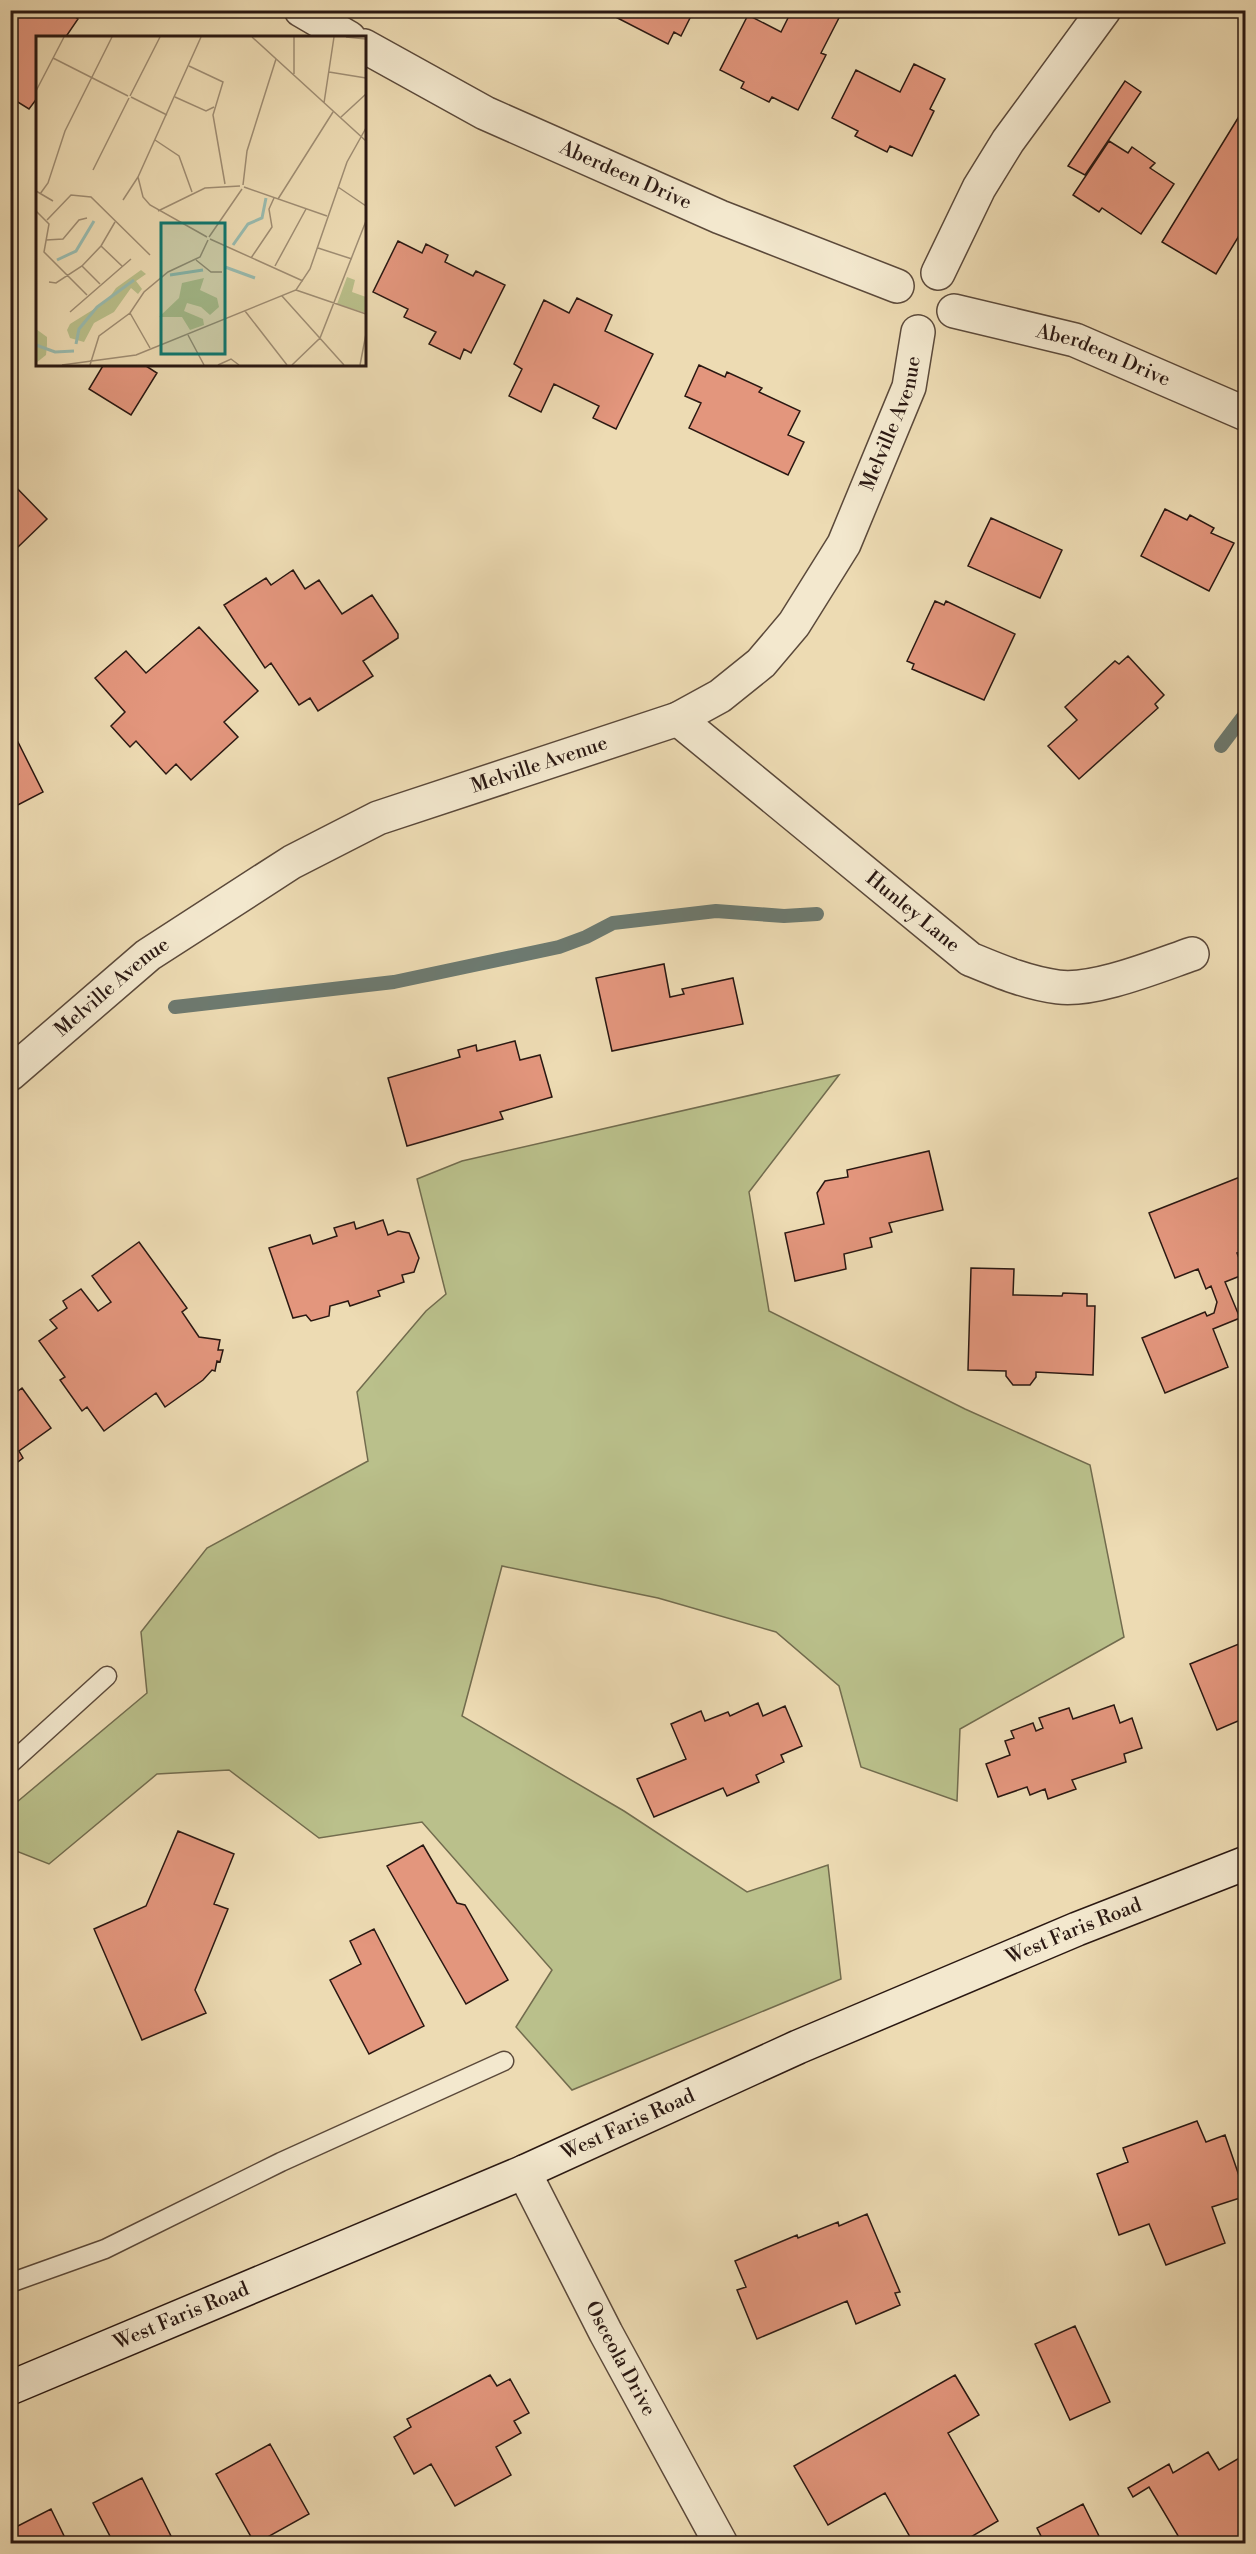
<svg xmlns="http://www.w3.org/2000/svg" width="1256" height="2554" viewBox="0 0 1256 2554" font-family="'Libre Bodoni',serif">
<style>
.green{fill:#bac08b;stroke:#726c4e;stroke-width:1.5}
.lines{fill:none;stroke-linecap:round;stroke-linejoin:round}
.stream{stroke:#6d7a70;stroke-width:14}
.building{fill:#e3967d;stroke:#2a1812;stroke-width:1.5}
.lane-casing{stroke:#5b493a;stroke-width:21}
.street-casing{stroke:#5b493a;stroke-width:36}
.secondary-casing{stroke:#2a1812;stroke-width:36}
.lane{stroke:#f3e8ce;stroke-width:18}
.street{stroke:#f3e8ce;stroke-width:33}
.secondary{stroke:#f3e8ce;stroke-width:33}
.labels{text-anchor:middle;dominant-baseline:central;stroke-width:4.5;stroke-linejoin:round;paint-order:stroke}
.street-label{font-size:20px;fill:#2a1812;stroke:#f3e8ce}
.inset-river{fill:none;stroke:#99bbaf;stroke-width:3}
.inset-road{fill:none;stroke:#9f8d73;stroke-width:1.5}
.view{fill:#0f766e;fill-opacity:0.15;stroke:#0f766e;stroke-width:3}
.inset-edge{fill:none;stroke:#2a1812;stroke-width:3}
</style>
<rect width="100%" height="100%" fill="#eddbb3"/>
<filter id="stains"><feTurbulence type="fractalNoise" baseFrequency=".00333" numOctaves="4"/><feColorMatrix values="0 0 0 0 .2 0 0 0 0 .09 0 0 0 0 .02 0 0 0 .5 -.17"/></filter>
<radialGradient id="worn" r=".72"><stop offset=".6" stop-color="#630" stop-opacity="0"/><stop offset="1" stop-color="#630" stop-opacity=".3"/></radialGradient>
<path class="green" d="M 839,1075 L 749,1192 L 769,1311 L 965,1409 L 1090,1465 L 1124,1637 L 960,1729 L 957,1801 L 861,1767 L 839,1686 L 776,1632 L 658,1598 L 502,1566 L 462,1716 L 624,1811 L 747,1892 L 828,1865 L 841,1979 L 572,2090 L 516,2027 L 552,1970 L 422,1822 L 319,1838 L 229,1770 L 157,1774 L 49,1864 L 11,1849 L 11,1807 L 147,1693 L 141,1632 L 207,1548 L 368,1461 L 357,1392 L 426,1311 L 446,1294 L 417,1179 L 462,1161 Z"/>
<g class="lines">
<path class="stream" d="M 1221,746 L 1246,713
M 175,1007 L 394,982 L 559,947 L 586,937 L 613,923 L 716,911 L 784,916 L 817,914"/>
</g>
<path class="building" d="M 10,10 L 65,10 L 78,19 L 67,35 L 71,38 L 38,38 L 38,97 L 29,109 L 13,99 L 10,102 Z
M 602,10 L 694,10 L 681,36 L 674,32 L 668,44 Z
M 792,10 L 843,10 L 821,53 L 826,55 L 798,110 L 772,97 L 769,102 L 741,88 L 744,82 L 720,70 L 748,15 L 781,32 Z
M 914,64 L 945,79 L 930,109 L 934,111 L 912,156 L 890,146 L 887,152 L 855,136 L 858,131 L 832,118 L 856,70 L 900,92 Z
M 1125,81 L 1141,92 L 1085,175 L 1068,166 Z
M 1246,105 L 1246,231 L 1243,229 L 1216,274 L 1162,242 Z
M 1109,141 L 1128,153 L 1132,147 L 1155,163 L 1150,168 L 1174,184 L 1141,234 L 1102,208 L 1099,212 L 1073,195 Z
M 398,241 L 422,253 L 426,244 L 448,255 L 445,262 L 473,276 L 476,271 L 505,285 L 471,353 L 464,349 L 460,359 L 429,344 L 436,332 L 404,317 L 408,309 L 373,292 Z
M 577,298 L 612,315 L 605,331 L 653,354 L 616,429 L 593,418 L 599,406 L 554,384 L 541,412 L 509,396 L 522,369 L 514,364 L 544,300 L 569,313 Z
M 104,364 L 143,364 L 157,373 L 131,415 L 89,389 Z
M 699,365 L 725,377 L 727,372 L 762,388 L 759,392 L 800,411 L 788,435 L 804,442 L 788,475 L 689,428 L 701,403 L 685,396 Z
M 10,481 L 47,519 L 18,547 L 10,539 Z
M 1165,509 L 1187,520 L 1190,515 L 1214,528 L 1211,533 L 1234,543 L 1209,591 L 1141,556 Z
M 991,518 L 1062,550 L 1040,598 L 968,566 Z
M 293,570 L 305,589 L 319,580 L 342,614 L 372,595 L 398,634 L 398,638 L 363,661 L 373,676 L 318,711 L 310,698 L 299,705 L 271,663 L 265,668 L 224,605 L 266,578 L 271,585 Z
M 935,601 L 944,605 L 946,601 L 1015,634 L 984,700 L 912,669 L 914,664 L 907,661 Z
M 199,627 L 258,691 L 224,722 L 238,737 L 191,780 L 176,764 L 166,774 L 136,741 L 130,747 L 111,726 L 125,712 L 95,678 L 126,651 L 146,673 Z
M 1128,656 L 1164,695 L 1155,704 L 1158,708 L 1079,779 L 1048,746 L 1077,720 L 1065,707 L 1115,661 L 1119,664 Z
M 18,742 L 43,792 L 10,809 L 10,745 Z
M 664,964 L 670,997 L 684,994 L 682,989 L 733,978 L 743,1024 L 612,1051 L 596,978 Z
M 515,1041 L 520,1060 L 540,1055 L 552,1097 L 500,1112 L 503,1119 L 407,1146 L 388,1078 L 460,1057 L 458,1050 L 476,1045 L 477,1051 Z
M 929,1151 L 943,1210 L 889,1223 L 892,1232 L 870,1238 L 872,1247 L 844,1254 L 846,1269 L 795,1281 L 785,1233 L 824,1224 L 817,1193 L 825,1181 L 848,1177 L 847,1170 Z
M 1240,1177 L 1246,1192 L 1246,1250 L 1237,1253 L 1245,1274 L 1225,1282 L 1240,1318 L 1213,1329 L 1228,1367 L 1165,1393 L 1142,1338 L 1205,1312 L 1207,1316 L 1214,1313 L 1217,1302 L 1211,1286 L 1206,1289 L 1198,1269 L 1175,1278 L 1149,1213 Z
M 383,1220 L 388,1235 L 398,1231 L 409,1233 L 419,1258 L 414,1272 L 402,1275 L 404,1282 L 378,1291 L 380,1296 L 350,1306 L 348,1301 L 330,1306 L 329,1316 L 311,1321 L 306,1315 L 293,1318 L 269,1248 L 310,1235 L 313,1244 L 337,1236 L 334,1228 L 354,1222 L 356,1229 Z
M 139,1242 L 187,1308 L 182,1312 L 199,1337 L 220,1340 L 218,1350 L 223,1350 L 220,1362 L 217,1361 L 215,1371 L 212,1370 L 203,1380 L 165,1407 L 156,1393 L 104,1431 L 87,1407 L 82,1411 L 60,1380 L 65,1377 L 39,1341 L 57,1328 L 50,1320 L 67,1308 L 63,1301 L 81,1289 L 98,1311 L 111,1302 L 92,1276 Z
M 971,1268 L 1014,1269 L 1013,1295 L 1062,1296 L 1063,1293 L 1087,1294 L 1087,1306 L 1095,1306 L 1093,1375 L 1036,1372 L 1036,1377 L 1030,1385 L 1013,1385 L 1006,1376 L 1006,1371 L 968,1370 Z
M 22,1388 L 51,1428 L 19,1451 L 23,1458 L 10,1468 L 10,1390 L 14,1394 Z
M 1246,1641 L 1246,1720 L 1245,1718 L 1217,1730 L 1190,1664 Z
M 758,1703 L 763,1716 L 785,1706 L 802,1746 L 781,1755 L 784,1762 L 756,1775 L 759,1782 L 727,1796 L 723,1788 L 654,1817 L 637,1779 L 686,1759 L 671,1724 L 701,1711 L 705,1721 L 728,1712 L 730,1716 Z
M 1114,1705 L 1120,1723 L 1132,1718 L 1142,1748 L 1124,1754 L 1126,1762 L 1072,1780 L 1076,1789 L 1048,1799 L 1045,1789 L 1030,1795 L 1027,1787 L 998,1797 L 986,1764 L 1010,1755 L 1005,1741 L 1014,1738 L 1011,1731 L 1033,1723 L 1036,1731 L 1043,1728 L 1039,1718 L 1069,1708 L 1073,1719 Z
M 178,1831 L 234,1854 L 214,1904 L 228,1909 L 195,1990 L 206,2013 L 142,2040 L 94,1929 L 146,1906 Z
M 423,1845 L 457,1903 L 465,1905 L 508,1980 L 466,2004 L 387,1866 Z
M 374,1929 L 424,2026 L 369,2054 L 330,1980 L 361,1964 L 350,1941 Z
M 1197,2121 L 1206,2142 L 1225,2135 L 1246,2196 L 1212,2207 L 1225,2243 L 1166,2265 L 1149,2224 L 1119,2235 L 1097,2174 L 1128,2162 L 1123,2148 Z
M 867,2214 L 900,2292 L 895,2293 L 900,2305 L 856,2324 L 847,2301 L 757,2339 L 737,2290 L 746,2287 L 735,2261 L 797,2235 L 798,2238 L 838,2222 L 839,2226 Z
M 1075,2326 L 1110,2402 L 1070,2420 L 1035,2344 Z
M 490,2375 L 497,2386 L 510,2379 L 529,2413 L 514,2421 L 521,2433 L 496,2447 L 511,2475 L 455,2506 L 431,2464 L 414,2474 L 394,2437 L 411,2427 L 407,2419 Z
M 955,2375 L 979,2415 L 948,2433 L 998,2521 L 959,2544 L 914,2544 L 885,2493 L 828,2525 L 794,2466 Z
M 270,2444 L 309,2514 L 255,2544 L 216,2474 Z
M 1208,2452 L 1219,2470 L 1246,2454 L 1246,2536 L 1235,2542 L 1237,2544 L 1183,2544 L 1149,2487 L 1133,2497 L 1128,2488 L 1169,2464 L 1173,2473 Z
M 142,2478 L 175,2544 L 114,2544 L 93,2503 Z
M 1083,2504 L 1103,2544 L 1045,2544 L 1037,2528 Z
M 51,2509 L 68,2544 L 10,2544 L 10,2530 Z"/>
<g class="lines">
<g class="lane-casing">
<path id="lane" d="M 10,1764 L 107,1676
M 10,2283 L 105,2249 L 281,2162 L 504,2061"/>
</g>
<g class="street-casing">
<g id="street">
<path d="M 301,10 L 349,38"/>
<path id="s1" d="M 364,46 L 485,113 L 720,217 L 897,286"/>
<path d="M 938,273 L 979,188 L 1008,141 L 1104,10"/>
<path id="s2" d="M 954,311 L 1075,340 L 1246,414"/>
<path id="s3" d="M 678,719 L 970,959 C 999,971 1027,983 1058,987 C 1094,992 1157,966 1192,954"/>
<path id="s4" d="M 10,1074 L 148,955 L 292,862 L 378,818 L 678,719 L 720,696 L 761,663 L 794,624 L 844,544 L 909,387 L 918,332"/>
<path id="s5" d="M 524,2172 L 606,2333 L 721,2544"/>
</g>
</g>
<g class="secondary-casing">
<g id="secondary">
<path id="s6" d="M 10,2388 L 524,2172 L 798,2047 L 1077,1929 L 1246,1863"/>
</g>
</g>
<use href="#lane" class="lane"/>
<use href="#street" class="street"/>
<use href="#secondary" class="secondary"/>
</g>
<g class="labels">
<g class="street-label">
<text stroke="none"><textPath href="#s1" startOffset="292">Aberdeen Drive</textPath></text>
<text stroke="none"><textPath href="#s2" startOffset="156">Aberdeen Drive</textPath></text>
<text stroke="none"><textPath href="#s4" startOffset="1142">Melville Avenue</textPath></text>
<text stroke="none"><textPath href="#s4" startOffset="620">Melville Avenue</textPath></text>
<text stroke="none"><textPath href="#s3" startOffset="304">Hunley Lane</textPath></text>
<text stroke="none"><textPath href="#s4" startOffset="134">Melville Avenue</textPath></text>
<text stroke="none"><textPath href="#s6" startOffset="1158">West Faris Road</textPath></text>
<text stroke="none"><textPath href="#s6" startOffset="672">West Faris Road</textPath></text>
<text stroke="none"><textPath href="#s6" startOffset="186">West Faris Road</textPath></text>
<text stroke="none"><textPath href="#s5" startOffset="210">Osceola Drive</textPath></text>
</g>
</g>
<g transform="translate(36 36)">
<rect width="330" height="330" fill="#eddbb3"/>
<path d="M 105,234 L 110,238 L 100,245 L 106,253 L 102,258 L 95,252 L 78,276 L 58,287 L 48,306 L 34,302 L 31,294 L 34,288 L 71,265 L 80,252 ZM 311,241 L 319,244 L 316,256 L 330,261 L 330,277 L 301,268 ZM 168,242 L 164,254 L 181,262 L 183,271 L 174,279 L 165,271 L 151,267 L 148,275 L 167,283 L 168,289 L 154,294 L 146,281 L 123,281 L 143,262 L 146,247 ZM 0,293 L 11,301 L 11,309 L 10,319 L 0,327 Z" fill="#bac08b"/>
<path class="inset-river" d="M 197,209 L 212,188 L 226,182 L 230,162M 21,224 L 40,215 L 58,185M 189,231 L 219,242M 134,239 L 167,234M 40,308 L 43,293 L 61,271 L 98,244M 0,309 L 19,316 L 38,315"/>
<path class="inset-road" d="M 165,1 L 102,141 L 107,161 L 114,169 L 171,201M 216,1 L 330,105M 310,1 L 330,3M 17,22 L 92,60M 153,30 L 187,46 L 177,79 L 189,148M 293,36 L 330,42M 258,38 L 258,1M 0,55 L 28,1M 94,60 L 124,1M 95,61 L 131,79M 139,61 L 170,75 L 178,71M 288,67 L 298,1M 305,81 L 330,58M 119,104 L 143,120 L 156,156M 57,134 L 93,62M 207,149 L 211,115 L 240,23M 208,151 L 291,180M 302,151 L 330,170M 0,155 L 17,165M 4,158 L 12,147 L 29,95 L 76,1M 242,163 L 297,76M 87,164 L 102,141M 0,175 L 13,188 L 8,216 L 51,259M 122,175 L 169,152 L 204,150M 11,184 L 35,159 L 55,161 L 114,219M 173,201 L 206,153M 174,203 L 267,245M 10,204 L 27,203 L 43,184 L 51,182M 65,210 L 86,230M 282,212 L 316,223M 215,222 L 236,191 L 233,173 L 238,162M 160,224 L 175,236 L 186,236M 46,230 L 64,248M 239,230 L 270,173M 13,246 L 20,247 L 46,230 L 65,210 L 79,186M 260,254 L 330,278M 246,260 L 308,329M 209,275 L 251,329M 34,276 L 95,223M 94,277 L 114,312M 152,299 L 168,329M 26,329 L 100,319 L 260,254 L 274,233 L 311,126 L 330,92M 54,329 L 63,300 L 94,277 L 108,256 L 132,236 L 164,221 L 172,204M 182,329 L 195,323 L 203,329M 256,329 L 284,302 L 330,185M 324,329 L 330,298"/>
<path class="view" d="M 125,187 L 189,187 L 189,318 L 125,318 Z"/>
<rect width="330" height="330" class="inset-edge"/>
</g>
<rect width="1256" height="2554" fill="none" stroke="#eddbb3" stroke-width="36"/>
<rect x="12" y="12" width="1232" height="2530" fill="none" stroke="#2a1812" stroke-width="3"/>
<rect x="18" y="18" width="1220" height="2518" fill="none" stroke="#2a1812" stroke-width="1.5"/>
<rect width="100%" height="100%" filter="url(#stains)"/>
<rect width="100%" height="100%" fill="url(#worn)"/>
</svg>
